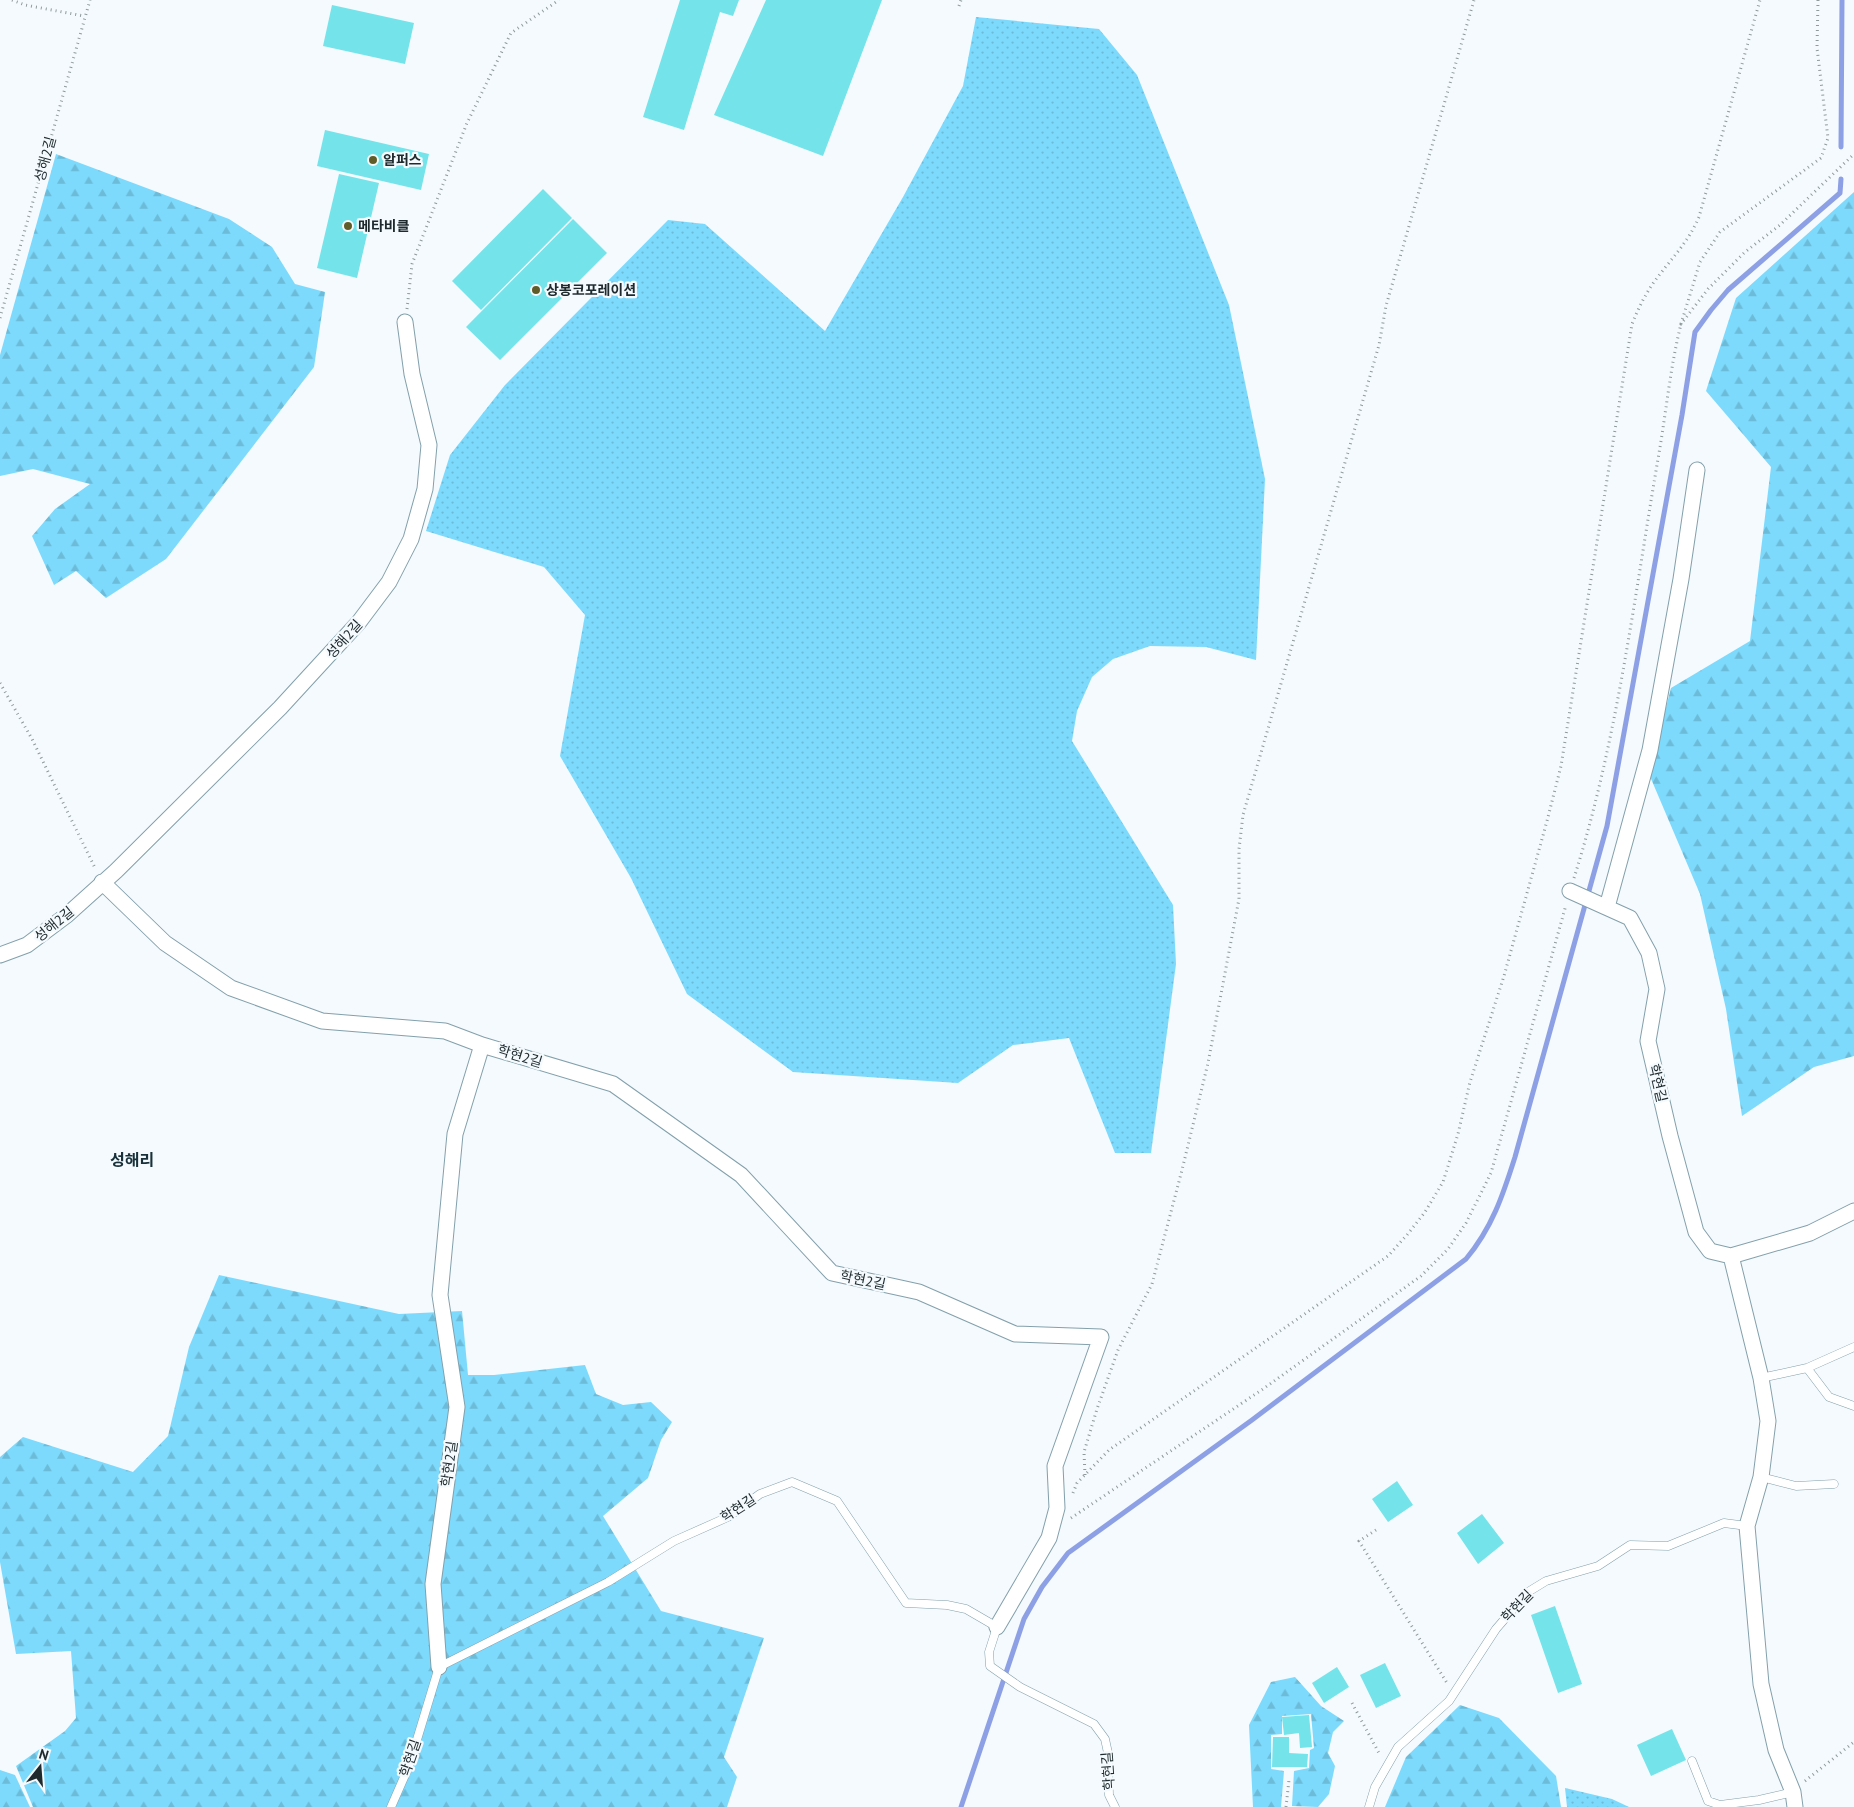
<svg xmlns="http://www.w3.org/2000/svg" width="1854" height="1807" viewBox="0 0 1854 1807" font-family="'PT Sans','Noto Sans KR',sans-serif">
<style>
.grass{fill:url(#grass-dots)}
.forest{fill:url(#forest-firs)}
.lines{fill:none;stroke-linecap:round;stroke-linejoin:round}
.stream{stroke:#8ea0e5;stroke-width:5}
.building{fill:#74e4ea}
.lane-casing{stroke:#83a0ab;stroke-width:9}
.street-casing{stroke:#83a0ab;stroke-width:17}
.path{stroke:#90999c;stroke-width:3;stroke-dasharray:1 4;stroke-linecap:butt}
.lane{stroke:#fff;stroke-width:8}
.street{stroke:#fff;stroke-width:15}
.poi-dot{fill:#605c29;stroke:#f4fafd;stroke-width:2}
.labels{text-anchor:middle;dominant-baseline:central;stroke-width:4.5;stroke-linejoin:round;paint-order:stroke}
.street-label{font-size:14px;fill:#1e2a2e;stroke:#f4fafd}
.poi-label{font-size:14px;font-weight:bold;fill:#1e2a2e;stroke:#f4fafd;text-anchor:start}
.quarter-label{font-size:16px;font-weight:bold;fill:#18313b;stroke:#f4fafd}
</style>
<defs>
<pattern id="grass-dots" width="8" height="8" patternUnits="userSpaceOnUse" patternTransform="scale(1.25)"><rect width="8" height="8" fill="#7ddafc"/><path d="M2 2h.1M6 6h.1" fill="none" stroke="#6cbbd8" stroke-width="1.8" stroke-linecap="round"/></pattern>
<pattern id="forest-firs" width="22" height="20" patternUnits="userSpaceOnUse" patternTransform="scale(1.25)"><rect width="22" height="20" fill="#7ddafc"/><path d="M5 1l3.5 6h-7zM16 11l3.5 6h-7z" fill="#6cbbd8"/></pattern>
</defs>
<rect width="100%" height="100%" fill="#f4fafd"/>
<path class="grass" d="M 976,17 L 1099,29 L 1137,75 L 1229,305 L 1265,479 L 1256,660 L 1206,647 L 1150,646 L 1113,659 L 1092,677 L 1077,711 L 1072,741 L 1173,905 L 1176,964 L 1151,1153 L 1115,1153 L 1069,1038 L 1013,1045 L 958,1083 L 793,1072 L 687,994 L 631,878 L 560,756 L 585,615 L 544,567 L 426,531 L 450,455 L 505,385 L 668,220 L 705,224 L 825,331 L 903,197 L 963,86 Z
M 1565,1788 L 1612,1799 L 1629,1807 L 1567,1807 Z"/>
<path class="forest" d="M 56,154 L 229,219 L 272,247 L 295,284 L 325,292 L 314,367 L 166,559 L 106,598 L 76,571 L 54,585 L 32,536 L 55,509 L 90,484 L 33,469 L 0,476 L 0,355 Z
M 1854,192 L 1854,1056 L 1814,1067 L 1742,1116 L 1726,1009 L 1700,894 L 1649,774 L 1671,688 L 1750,641 L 1771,467 L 1706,391 L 1736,298 Z
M 219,1275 L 399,1314 L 462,1311 L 468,1375 L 494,1375 L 585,1365 L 596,1394 L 623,1405 L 651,1402 L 672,1422 L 661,1440 L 648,1478 L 603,1516 L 661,1611 L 764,1638 L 724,1757 L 737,1777 L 727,1807 L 33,1807 L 16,1766 L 65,1731 L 76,1718 L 71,1651 L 16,1654 L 0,1562 L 0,1457 L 23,1437 L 133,1472 L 168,1436 L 189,1347 Z
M 1295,1677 L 1321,1706 L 1344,1721 L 1333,1732 L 1328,1753 L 1335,1766 L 1329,1794 L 1318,1807 L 1292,1806 L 1294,1771 L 1309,1768 L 1310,1750 L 1314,1748 L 1311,1714 L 1282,1716 L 1282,1734 L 1271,1735 L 1271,1769 L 1284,1771 L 1281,1807 L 1253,1807 L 1249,1725 L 1271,1682 Z
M 1460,1705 L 1499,1718 L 1556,1776 L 1561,1807 L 1385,1807 L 1406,1757 Z
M 0,1770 L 15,1775 L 30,1807 L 0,1807 Z"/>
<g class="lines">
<path class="stream" d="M 1841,147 L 1842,0
M 961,1807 L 1024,1619 L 1042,1587 L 1068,1553 L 1252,1420 L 1466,1259 C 1492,1228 1503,1195 1515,1157 L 1607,826 L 1682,415 L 1695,332 L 1711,310 L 1728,290 L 1840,193 L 1841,179"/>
</g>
<path class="building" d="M 680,0 L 739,0 L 733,16 L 720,12 L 684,130 L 643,117 Z
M 766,0 L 882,0 L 823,156 L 714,115 Z
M 332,5 L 414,23 L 405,64 L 323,46 Z
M 325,130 L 429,154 L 421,190 L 317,166 Z
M 339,174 L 379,183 L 357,278 L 317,268 Z
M 543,189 L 572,218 L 481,310 L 452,281 Z
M 573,219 L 607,253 L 500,360 L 466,327 Z
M 1397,1481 L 1413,1505 L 1388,1522 L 1372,1499 Z
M 1482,1514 L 1504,1543 L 1478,1564 L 1457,1533 Z
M 1555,1606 L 1582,1684 L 1558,1693 L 1531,1615 Z
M 1385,1663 L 1401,1696 L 1376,1708 L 1360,1675 Z
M 1337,1667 L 1349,1687 L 1324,1703 L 1312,1683 Z
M 1309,1715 L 1312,1747 L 1300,1748 L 1299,1733 L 1284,1735 L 1282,1717 Z
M 1672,1729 L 1686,1760 L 1651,1776 L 1637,1745 Z
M 1273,1737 L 1289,1737 L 1289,1753 L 1308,1754 L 1307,1767 L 1272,1767 Z"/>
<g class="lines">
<g class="lane-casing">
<path id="lane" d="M 1807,1368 L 1829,1397 L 1854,1406
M 1761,1378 L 1807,1368 L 1854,1347
M 1761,1477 L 1796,1486 L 1834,1484
M 1692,1761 L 1708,1801 L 1720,1805 L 1759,1800 L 1793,1792
M 391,1807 L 409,1766 L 439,1667 L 608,1582 L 674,1541 L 728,1517 L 760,1494 L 792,1482 L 837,1501 L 906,1603 L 947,1605 L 966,1609 L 997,1627 L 989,1652 L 990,1666 L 1020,1687 L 1094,1724 L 1105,1739 L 1108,1753 L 1109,1795 L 1115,1807
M 1369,1807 L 1375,1787 L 1398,1747 L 1449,1701 L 1496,1629 L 1528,1592 L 1546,1581 L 1598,1566 L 1630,1545 L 1668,1546 L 1724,1523 L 1747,1526"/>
</g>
<g class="street-casing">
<path id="street" d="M 102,882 L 165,943 L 231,988 L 322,1021 L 445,1031 L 482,1045 L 613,1084 L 741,1175 L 832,1273 L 919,1292 L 1015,1334 L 1101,1337 L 1055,1466 L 1057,1508 L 1049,1538 L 997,1627
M 1570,891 L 1630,918 L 1649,953 L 1657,989 L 1648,1041 L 1670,1136 L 1696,1232 L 1710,1251 L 1731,1256 L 1761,1378 L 1768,1421 L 1761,1477 L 1747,1526 L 1761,1684 L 1776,1750 L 1793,1792 L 1795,1807
M 1607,907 L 1650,750 L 1681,579 L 1697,470
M 0,955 L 27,945 L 67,915 L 116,871 L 280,708 L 359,622 L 389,582 L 411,539 L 425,489 L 429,445 L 412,374 L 405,322
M 1731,1256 L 1810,1233 L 1854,1211
M 439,1667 L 433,1584 L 457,1407 L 440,1295 L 455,1134 L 482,1045"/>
</g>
<path class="path" d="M 12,0 L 25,5 L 84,16
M 1818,0 L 1817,48 L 1828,138 L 1821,158 L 1720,232 L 1700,262 L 1681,324 L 1708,289 L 1745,252 L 1780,225 L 1854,154
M 959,6 L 961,0
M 407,309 L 412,264 L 467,123 L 511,33 L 559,0
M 0,318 L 90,0
M 0,683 L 32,739 L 95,868
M 1574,878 C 1617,742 1634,599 1658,459 C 1666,414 1670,368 1681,324
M 1085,1475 L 1084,1452 L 1097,1409 L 1118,1350 L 1152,1284 L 1182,1170 L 1208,1063 L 1239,899 L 1239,849 L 1243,815 L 1379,345 L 1386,306 L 1474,0
M 1073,1493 L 1077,1483 L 1109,1450 L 1388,1256 L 1407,1235 L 1425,1212 L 1443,1182 L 1458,1134 L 1470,1082 L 1504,976 L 1547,821 L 1561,766 L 1632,324 C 1638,309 1645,295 1654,282 C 1670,260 1688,243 1699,217 L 1760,0
M 1071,1518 L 1263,1389 L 1421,1276 L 1448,1249 L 1466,1223 L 1491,1173 L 1566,905
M 1376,1530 L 1359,1541 L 1447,1683
M 1352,1703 L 1380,1755
M 1805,1781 L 1854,1742
M 1286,1807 L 1289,1780"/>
<use href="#lane" class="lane"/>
<use href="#street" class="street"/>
</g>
<g class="poi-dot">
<circle cx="373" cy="160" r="5"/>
<circle cx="348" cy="226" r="5"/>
<circle cx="536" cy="290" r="5"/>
</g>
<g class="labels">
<g class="street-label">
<text transform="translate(45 159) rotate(-75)">성해2길</text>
<text transform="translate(344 639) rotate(-48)">성해2길</text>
<text transform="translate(54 924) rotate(-39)">성해2길</text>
<text transform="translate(520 1056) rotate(17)">학현2길</text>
<text transform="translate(1658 1083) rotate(77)">학현길</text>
<text transform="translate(863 1280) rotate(12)">학현2길</text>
<text transform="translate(449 1464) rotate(-82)">학현2길</text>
<text transform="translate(738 1508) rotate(-33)">학현길</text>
<text transform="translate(1517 1606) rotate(-46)">학현길</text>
<text transform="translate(410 1758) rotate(-71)">학현길</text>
<text transform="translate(1108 1771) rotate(-94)">학현길</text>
</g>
<g class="poi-label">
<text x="383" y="160">알퍼스</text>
<text x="358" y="226">메타비클</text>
<text x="546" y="290">상봉코포레이션</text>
</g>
<g class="quarter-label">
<text x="132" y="1160">성해리</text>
</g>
</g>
<g transform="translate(40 1767) rotate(17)" stroke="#f4fafd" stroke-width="4" paint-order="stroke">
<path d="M0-4L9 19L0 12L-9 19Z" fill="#1e2a2e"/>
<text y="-8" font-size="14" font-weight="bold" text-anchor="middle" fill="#1e2a2e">N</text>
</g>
</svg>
